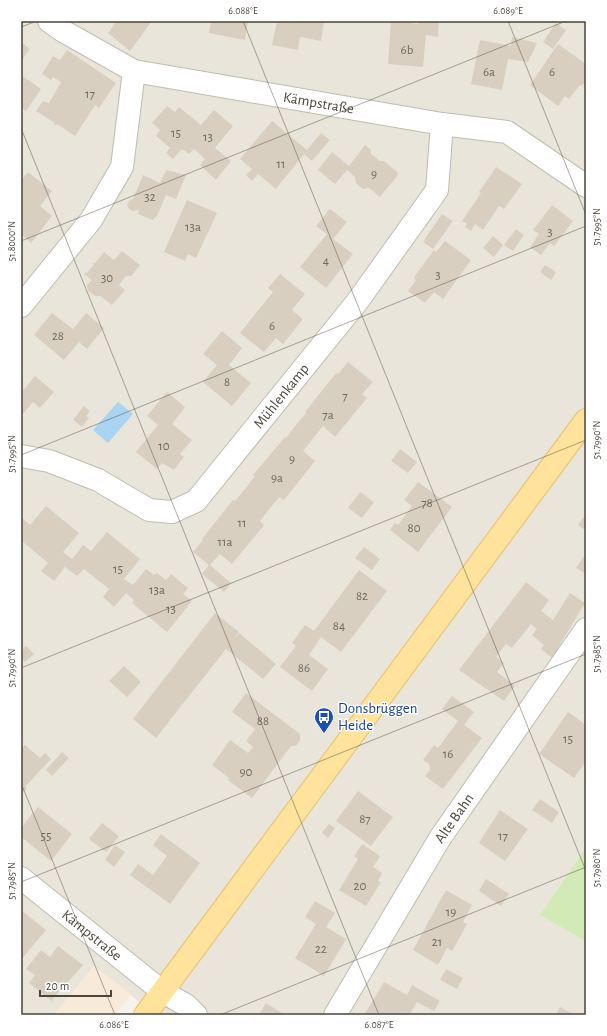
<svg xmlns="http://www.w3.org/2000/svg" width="607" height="1036" viewBox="0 0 607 1036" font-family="'Alegreya Sans',sans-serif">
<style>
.residential{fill:#eae5da}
.commercial{fill:#f7ead8}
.green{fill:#d2eab5}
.water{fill:#a9d4f2}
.building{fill:#d8cfc1}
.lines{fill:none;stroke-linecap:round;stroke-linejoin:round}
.minor-casing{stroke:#c2bbae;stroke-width:24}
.major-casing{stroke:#e6c16a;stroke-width:24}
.minor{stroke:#fff;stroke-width:22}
.major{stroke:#ffe39c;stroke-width:22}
.ticks{fill:none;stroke:#4b4439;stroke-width:1;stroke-opacity:0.45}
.labels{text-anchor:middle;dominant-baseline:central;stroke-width:3;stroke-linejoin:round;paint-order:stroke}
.number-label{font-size:13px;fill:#6e675b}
.street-label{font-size:15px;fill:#4b4439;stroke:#fff}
.transit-label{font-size:15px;fill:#164399;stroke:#fff;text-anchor:start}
.neatline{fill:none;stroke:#4b4439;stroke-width:1.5}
.ticks-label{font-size:10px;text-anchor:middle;fill:#4b4439}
</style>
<rect width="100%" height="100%" fill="#f6f3ec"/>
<path class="residential" d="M 21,21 L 586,21 L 586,1015 L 156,1015 L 94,966 L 54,1015 L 21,1015 Z"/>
<path class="commercial" d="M 94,966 L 131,994 L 115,1015 L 54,1015 Z"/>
<path class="green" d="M 586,848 L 586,941 L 540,915 Z"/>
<path class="water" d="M 118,402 L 133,414 L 108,443 L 93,430 Z"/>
<path class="building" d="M 117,21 L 152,21 L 130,51 L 108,33 Z
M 211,21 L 248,21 L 245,40 L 209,33 Z
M 277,21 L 324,22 L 321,41 L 300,37 L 298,50 L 272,45 Z
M 391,21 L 418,24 L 418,21 L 439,21 L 438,37 L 426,35 L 423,67 L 388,64 Z
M 556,23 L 566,30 L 553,49 L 543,42 Z
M 512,37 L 537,43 L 528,62 L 508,59 L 502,90 L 471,84 L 480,40 L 511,46 Z
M 21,42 L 30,49 L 21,61 Z
M 558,44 L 586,64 L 586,81 L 582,86 L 580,85 L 569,99 L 565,96 L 558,106 L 530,85 Z
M 67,50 L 116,83 L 99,108 L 95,105 L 75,136 L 57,124 L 56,126 L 54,124 L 55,123 L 36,111 L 43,101 L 49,103 L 61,82 L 53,77 L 51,80 L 42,74 L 53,56 L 60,60 Z
M 21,75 L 41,89 L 26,111 L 21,108 Z
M 167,106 L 175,112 L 179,107 L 201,125 L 214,110 L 233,126 L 215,148 L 231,161 L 216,180 L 200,165 L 205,159 L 194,149 L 189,154 L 182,149 L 173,159 L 166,153 L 170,148 L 156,136 L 160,130 L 152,123 Z
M 272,121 L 307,150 L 321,133 L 330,140 L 312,161 L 304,154 L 276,189 L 258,174 L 252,181 L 246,175 L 252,169 L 240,159 Z
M 365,145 L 371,150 L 371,154 L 380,161 L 384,161 L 397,172 L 398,175 L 380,197 L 369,188 L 363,189 L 356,183 L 355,177 L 347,170 L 335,184 L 318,170 L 332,152 L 349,166 Z
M 496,167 L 522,184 L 504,209 L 499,206 L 483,230 L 475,224 L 471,231 L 465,227 L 467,224 L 462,221 L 481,193 L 479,192 Z
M 166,170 L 186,175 L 176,199 L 166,195 L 156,218 L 155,217 L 153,220 L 138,214 L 139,210 L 133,211 L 129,209 L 127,205 L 129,201 L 133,199 L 143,175 L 160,183 Z
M 28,172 L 52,191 L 40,206 L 52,216 L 31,243 L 21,234 L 21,180 Z
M 187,200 L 217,213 L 196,258 L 188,254 L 185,261 L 164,252 Z
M 552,205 L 573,221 L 554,246 L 550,243 L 541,255 L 530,247 L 539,234 L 533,230 Z
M 330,209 L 347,222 L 333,239 L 353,254 L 326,288 L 300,267 L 327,234 L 316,226 Z
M 442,214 L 453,221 L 433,249 L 423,242 Z
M 516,229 L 524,235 L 513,251 L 504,245 Z
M 493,236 L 503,245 L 494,257 L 483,248 Z
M 445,241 L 471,260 L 443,299 L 434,292 L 425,303 L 408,291 L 416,280 L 414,277 L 434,250 L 436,252 Z
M 122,251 L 140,265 L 131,276 L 126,276 L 119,285 L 125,290 L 112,305 L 100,296 L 95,296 L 88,291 L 87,285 L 92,280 L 84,274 L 86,272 L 87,273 L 94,265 L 92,263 L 95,263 L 104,252 L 114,260 Z
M 545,265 L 556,272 L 551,280 L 540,272 Z
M 280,274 L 305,294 L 292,310 L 303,319 L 283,344 L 276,338 L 264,352 L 240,333 L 273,292 L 268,288 Z
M 52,313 L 73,329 L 86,313 L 104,328 L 87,349 L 79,342 L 64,360 L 34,335 Z
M 222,331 L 242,348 L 229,365 L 251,383 L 232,406 L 203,382 L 217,365 L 203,354 Z
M 348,362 L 373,382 L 362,394 L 367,398 L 335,437 L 323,426 L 303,451 L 315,461 L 284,500 L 279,497 L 260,521 L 264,525 L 232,564 L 220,554 L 210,565 L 231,583 L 224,592 L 202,574 L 209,565 L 193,552 L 203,540 L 202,539 L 233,500 L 235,501 L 245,489 L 255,476 L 253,475 L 285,437 L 286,438 L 296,425 L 306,413 L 305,412 L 336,373 L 338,374 Z
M 35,376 L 54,392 L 40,408 L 33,402 L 24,413 L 21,413 L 21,393 Z
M 167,392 L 185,407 L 172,424 L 192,440 L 180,454 L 184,457 L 174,470 L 162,463 L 157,469 L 136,452 L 158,425 L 147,416 Z
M 84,406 L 90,411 L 86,416 L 89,418 L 82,427 L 73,420 Z
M 400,449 L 417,462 L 408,473 L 391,461 Z
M 418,482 L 452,507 L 418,552 L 390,530 L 395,523 L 398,525 L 412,506 L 404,500 Z
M 360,492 L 374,502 L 362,518 L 348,508 Z
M 46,506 L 79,533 L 63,552 L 72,559 L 83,545 L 91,551 L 107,532 L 140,559 L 124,579 L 133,585 L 146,569 L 154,575 L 157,573 L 166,580 L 171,574 L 188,588 L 183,594 L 192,601 L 167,632 L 132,603 L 134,600 L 126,593 L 114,607 L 103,597 L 109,589 L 84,569 L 77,576 L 65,567 L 54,581 L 41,571 L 48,563 L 23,542 L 21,544 L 21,520 L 22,518 L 30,525 Z
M 586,514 L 586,531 L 578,525 Z
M 364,547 L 380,559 L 372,570 L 355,558 Z
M 586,553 L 586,574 L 576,568 Z
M 359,570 L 387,591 L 341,652 L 321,637 L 309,655 L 328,669 L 312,691 L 280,667 L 296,646 L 292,643 L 305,625 L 314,631 Z
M 526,582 L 549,600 L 541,611 L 553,620 L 570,593 L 585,603 L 552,658 L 541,649 L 544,645 L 532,635 L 537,629 L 531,624 L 512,648 L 506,644 L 496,657 L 504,663 L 497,672 L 515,686 L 504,701 L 459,670 Z
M 215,613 L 239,632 L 233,640 L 239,633 L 276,664 L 263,679 L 226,649 L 156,738 L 133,719 Z
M 26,646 L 34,654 L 25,662 L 21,658 L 21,651 Z
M 124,666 L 141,682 L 127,697 L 109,681 Z
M 246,693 L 300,734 L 300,740 L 296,746 L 291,746 L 252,798 L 228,780 L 229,778 L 212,765 L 230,740 L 248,753 L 253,747 L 246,741 L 255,729 L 232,712 Z
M 452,696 L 474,712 L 464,725 L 482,738 L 443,789 L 425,776 L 430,770 L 429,764 L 423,760 L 434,745 L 438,748 L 458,721 L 442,709 Z
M 568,712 L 586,725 L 586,761 L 574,778 L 539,754 Z
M 327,716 L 332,720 L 326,729 L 321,725 Z
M 25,745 L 40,758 L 45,753 L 51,759 L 25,787 L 27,788 L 21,795 L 21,749 Z
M 62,752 L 69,758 L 52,776 L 46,770 Z
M 358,791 L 393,817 L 371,846 L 336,821 Z
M 540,799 L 559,812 L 552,823 L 532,810 Z
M 38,807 L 72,834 L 51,861 L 21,837 L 21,828 Z
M 500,810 L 528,829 L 505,861 L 479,843 Z
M 102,823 L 119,836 L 106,852 L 89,839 Z
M 329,824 L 335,828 L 328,838 L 322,833 Z
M 161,834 L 200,863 L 170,904 L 130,875 L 138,864 L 153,875 L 167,856 L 153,845 Z
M 362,844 L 380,856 L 373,867 L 382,873 L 378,881 L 381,882 L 366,906 L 339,890 L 358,859 L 354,856 Z
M 115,845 L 125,852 L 114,867 L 105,860 Z
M 486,879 L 509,894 L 501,906 L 479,891 Z
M 446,890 L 472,905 L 463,922 L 467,924 L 460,937 L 452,951 L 447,948 L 438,965 L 413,950 Z
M 315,901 L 335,913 L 326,927 L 346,939 L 324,976 L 295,958 L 316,924 L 305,917 Z
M 21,910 L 46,930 L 21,960 Z
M 58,946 L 83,965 L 52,1000 L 54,1003 L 29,983 L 35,975 L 26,969 L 41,950 L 50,957 Z
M 446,969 L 463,978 L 457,989 L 440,980 Z
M 384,982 L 407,995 L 412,985 L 440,1001 L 434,1011 L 417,1002 L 409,1015 L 364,1015 Z
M 266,1003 L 285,1015 L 259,1015 Z
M 560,1007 L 575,1015 L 556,1015 Z"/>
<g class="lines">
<g class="minor-casing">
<g id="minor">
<path id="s1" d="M 49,21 L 63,31 L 134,71 L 442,124 L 507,132 L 586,186"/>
<path d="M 21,306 L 91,220 L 122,167 L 134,71"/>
<path id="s2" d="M 21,456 L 49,461 L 98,480 L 149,510 L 172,512 L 196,501 L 357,302 L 437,190 L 442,124"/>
<path id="s3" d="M 21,878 L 163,992 L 186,1005 L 196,1015"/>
<path id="s4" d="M 335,1015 L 440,838 L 586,629"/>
</g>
</g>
<g class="major-casing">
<path id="major" d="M 145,1015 L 586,420"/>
</g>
<use href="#minor" class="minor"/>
<use href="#major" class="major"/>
</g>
<path class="ticks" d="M 243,21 L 586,871M 508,21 L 586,215M 21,27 L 37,21M 21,128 L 379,1015M 21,241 L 566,21M 21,455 L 586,226M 21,668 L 586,440M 21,783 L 115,1015M 21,882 L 586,654M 220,1015 L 586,867"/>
<defs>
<g id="bus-pin" transform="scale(1)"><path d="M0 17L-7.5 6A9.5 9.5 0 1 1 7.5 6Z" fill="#1a4fb4" stroke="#fff"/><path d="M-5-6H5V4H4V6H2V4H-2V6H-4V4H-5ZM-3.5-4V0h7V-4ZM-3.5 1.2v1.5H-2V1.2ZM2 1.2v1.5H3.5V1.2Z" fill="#fff"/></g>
</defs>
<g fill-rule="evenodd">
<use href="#bus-pin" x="324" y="717"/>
</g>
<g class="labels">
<g class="number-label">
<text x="407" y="50">6b</text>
<text x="489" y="72">6a</text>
<text x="552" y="72">6</text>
<text x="90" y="94">17</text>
<text x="176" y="133">15</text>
<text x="208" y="137">13</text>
<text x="281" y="164">11</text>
<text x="374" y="174">9</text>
<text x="150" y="197">32</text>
<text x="193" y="227">13a</text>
<text x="550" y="232">3</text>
<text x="326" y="261">4</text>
<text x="438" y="275">3</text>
<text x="107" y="278">30</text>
<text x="272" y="326">6</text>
<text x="58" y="336">28</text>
<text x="227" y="382">8</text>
<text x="345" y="396">7</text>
<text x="328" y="415">7a</text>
<text x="164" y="446">10</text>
<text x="292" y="459">9</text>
<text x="277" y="478">9a</text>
<text x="427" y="503">78</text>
<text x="242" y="523">11</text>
<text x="414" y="528">80</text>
<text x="225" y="542">11a</text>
<text x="118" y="569">15</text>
<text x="157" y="590">13a</text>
<text x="362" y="596">82</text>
<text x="171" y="609">13</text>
<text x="339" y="626">84</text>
<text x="304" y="668">86</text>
<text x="263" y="721">88</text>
<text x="568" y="739">15</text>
<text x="448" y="754">16</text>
<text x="246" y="772">90</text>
<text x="365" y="819">87</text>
<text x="46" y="836">55</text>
<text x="503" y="836">17</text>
<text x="360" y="886">20</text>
<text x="451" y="912">19</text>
<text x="437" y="942">21</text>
<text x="321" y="949">22</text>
</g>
<g class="street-label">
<text stroke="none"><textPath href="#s1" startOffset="286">Kämpstraße</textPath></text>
<text stroke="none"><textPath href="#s2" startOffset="325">Mühlenkamp</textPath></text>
<text stroke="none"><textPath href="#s4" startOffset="230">Alte Bahn</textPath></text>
<text stroke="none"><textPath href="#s3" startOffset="91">Kämpstraße</textPath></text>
</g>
<g class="transit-label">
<text x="338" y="708">Donsbrüggen<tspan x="338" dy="17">Heide</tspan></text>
</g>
</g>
<rect width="607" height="1036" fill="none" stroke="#ffffff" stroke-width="44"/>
<path d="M40 990v6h71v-6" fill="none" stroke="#4b4439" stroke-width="2"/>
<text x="46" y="990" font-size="12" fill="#4b4439" stroke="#ffffff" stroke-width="3" paint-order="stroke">20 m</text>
<rect x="22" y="22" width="563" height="992" class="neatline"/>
<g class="ticks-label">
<text x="243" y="14">6.088°E</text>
<text x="508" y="14">6.089°E</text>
<text transform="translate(596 227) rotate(-90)" y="4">51.7995°N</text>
<text transform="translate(11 241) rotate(-90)" y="4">51.8000°N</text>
<text transform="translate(596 440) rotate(-90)" y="4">51.7990°N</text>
<text transform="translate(11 454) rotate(-90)" y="4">51.7995°N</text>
<text transform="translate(596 654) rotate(-90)" y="4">51.7985°N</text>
<text transform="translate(11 668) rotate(-90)" y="4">51.7990°N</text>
<text transform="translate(596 868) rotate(-90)" y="4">51.7980°N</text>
<text transform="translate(11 881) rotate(-90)" y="4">51.7985°N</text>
<text x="114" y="1028">6.086°E</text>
<text x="379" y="1028">6.087°E</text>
</g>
</svg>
